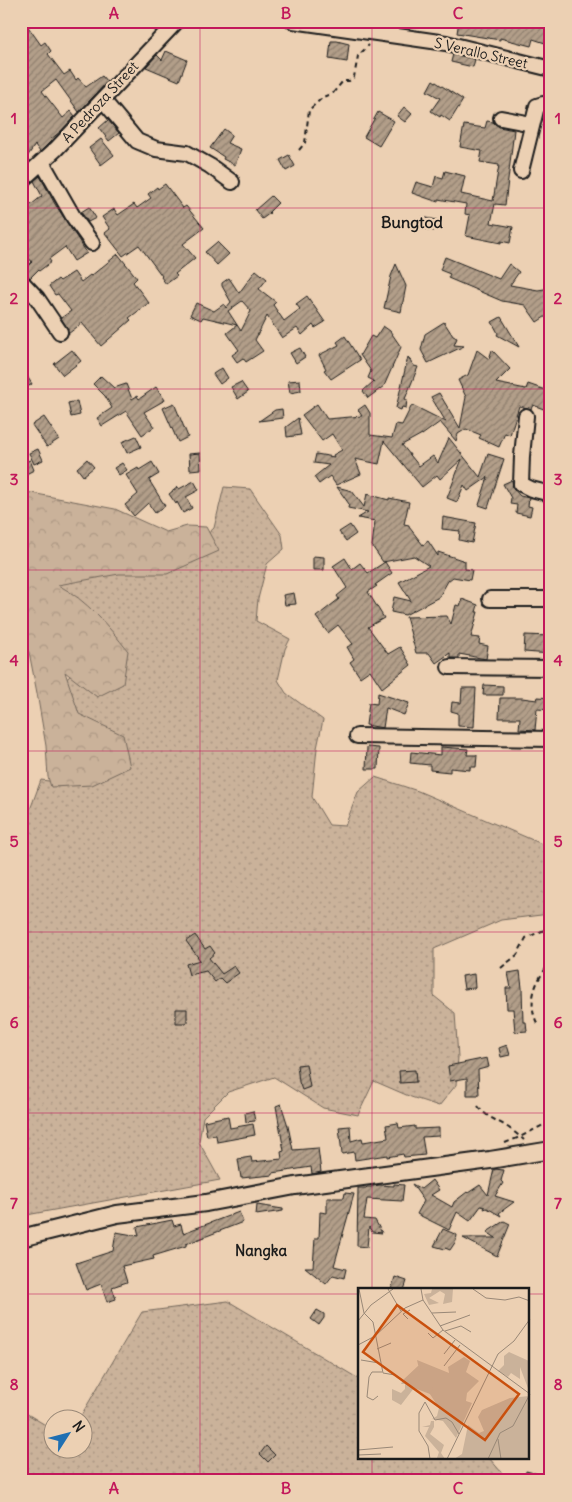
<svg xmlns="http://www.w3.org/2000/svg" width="572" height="1502" viewBox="0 0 572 1502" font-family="Delius,sans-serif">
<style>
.grass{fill:url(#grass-dots);stroke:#73675b}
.forest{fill:url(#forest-crowns);stroke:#73675b}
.building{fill:url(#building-hatch);stroke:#1c1c1c;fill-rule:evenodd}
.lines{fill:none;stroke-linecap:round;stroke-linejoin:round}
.minor-casing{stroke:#1c1c1c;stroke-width:18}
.major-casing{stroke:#1c1c1c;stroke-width:20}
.path{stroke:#1c1c1c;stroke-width:2;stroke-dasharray:5 4;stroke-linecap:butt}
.minor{stroke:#ecd0b3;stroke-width:14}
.major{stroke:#ecd0b3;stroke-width:16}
.grid{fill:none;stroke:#c2185b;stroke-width:1;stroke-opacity:0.55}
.labels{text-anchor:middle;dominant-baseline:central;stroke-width:4.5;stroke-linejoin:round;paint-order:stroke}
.street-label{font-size:14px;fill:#1c1c1c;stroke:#ecd0b3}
.neighbourhood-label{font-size:15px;font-weight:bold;fill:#1c1c1c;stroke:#ecd0b3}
.quarter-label{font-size:16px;font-weight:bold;fill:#1c1c1c;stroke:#ecd0b3}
.inset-road{fill:none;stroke:#987;stroke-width:1}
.view{fill:#c9500e;fill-opacity:0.15;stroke:#c9500e;stroke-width:2.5}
.inset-edge{fill:none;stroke:#1c1c1c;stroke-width:2.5}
.neatline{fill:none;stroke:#c2185b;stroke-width:2}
.grid-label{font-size:16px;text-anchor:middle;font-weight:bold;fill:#c2185b}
</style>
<defs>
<pattern id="grass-dots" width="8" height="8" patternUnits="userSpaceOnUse" patternTransform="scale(1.25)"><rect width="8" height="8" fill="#cab29a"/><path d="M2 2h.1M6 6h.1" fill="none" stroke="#ad9884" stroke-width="1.8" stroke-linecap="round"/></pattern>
<pattern id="forest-crowns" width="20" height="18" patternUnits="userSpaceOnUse" patternTransform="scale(1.25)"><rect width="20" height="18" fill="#cab29a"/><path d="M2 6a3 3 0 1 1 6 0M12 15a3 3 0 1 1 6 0" fill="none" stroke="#ad9884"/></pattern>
<pattern id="building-hatch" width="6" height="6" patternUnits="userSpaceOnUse" patternTransform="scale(1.25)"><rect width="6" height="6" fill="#b29e89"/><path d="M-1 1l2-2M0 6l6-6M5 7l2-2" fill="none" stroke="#90806f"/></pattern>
</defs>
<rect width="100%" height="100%" fill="#ecd0b3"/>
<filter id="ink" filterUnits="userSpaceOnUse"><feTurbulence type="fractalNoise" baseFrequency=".02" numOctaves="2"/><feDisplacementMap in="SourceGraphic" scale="10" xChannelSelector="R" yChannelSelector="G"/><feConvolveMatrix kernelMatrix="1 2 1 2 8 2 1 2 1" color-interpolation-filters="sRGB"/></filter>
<g filter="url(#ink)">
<path class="grass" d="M 224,487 L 250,489 L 282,535 L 284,549 L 267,564 L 258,599 L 256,621 L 290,639 L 285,649 L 278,680 L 286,693 L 323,720 L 317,748 L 312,797 L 329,825 L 345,826 L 358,792 L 375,777 L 418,791 L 549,847 L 549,914 L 501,920 L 434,949 L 434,996 L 455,1013 L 458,1057 L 456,1085 L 439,1106 L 411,1097 L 374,1081 L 358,1115 L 323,1108 L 274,1077 L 228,1092 L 203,1117 L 199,1142 L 220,1180 L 21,1216 L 21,825 L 31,807 L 41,780 L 57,782 L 76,726 L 57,688 L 72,674 L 47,570 L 187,553 L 214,528 Z
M 228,1301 L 359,1379 L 360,1458 L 489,1458 L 509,1481 L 21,1481 L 21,1335 L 24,1412 L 52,1429 L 52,1450 L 82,1450 L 82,1420 L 79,1419 L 142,1312 Z"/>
<path class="forest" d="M 21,491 L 115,509 L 166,532 L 187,526 L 206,527 L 219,551 L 167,574 L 119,574 L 58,585 C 87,600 108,626 128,651 L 123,684 L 97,697 L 65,672 L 79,714 L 123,735 L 130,767 L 92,785 L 51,787 L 48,777 L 46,746 L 37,693 L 29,652 L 21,641 Z"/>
<path class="building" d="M 21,21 L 24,21 L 41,45 L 45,42 L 51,51 L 48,54 L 64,75 L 70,71 L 76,80 L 78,78 L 86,87 L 102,76 L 107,82 L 79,112 L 56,80 L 42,91 L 63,118 L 71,111 L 75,116 L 61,131 L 50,140 L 51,141 L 40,152 L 35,145 L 21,166 Z
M 459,21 L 551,21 L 551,24 L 545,43 L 533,39 L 531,46 L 500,38 L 500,40 L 457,33 Z
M 331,41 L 337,41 L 349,44 L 347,62 L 329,59 Z
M 166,51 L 187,60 L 179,81 L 146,67 L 157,55 L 162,60 Z
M 453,54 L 475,59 L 473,67 L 451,62 Z
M 433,80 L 463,100 L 450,121 L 441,115 L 440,117 L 431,111 L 440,98 L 427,91 Z
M 404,107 L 412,114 L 405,122 L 397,116 Z
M 378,112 L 394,121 L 379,146 L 364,137 Z
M 108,120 L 119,133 L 109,141 L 99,128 Z
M 487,121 L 493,122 L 499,127 L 514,130 L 505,205 L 495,204 L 491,223 L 513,227 L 510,243 L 501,241 L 501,243 L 466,236 L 470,215 L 465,214 L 466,204 L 438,199 L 438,202 L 412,193 L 416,182 L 433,187 L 436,176 L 443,178 L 445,171 L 465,176 L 461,194 L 493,201 L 499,165 L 480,162 L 482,151 L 460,147 L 464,125 L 485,128 Z
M 224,129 L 232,135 L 227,143 L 241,149 L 235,165 L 223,159 L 224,157 L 210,148 Z
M 101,139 L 114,155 L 101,165 L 89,148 Z
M 289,155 L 295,166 L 286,171 L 280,160 Z
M 40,176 L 55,204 L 87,253 L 74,261 L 65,247 L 49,259 L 51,262 L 39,271 L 38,270 L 30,278 L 21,272 L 32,262 L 21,248 L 21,213 L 42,196 L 34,181 Z
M 165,184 L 183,208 L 186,206 L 204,228 L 183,244 L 195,258 L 175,274 L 177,276 L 166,284 L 161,277 L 162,276 L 139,245 L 123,256 L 105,233 L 110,229 L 102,217 L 114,209 L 118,215 L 134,204 L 137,208 L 151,198 L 148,194 L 157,187 L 158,189 Z
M 271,196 L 278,203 L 269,212 L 270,213 L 262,219 L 255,210 Z
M 89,207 L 96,218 L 88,222 L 81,212 Z
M 422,217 L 437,220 L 434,231 L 420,228 Z
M 217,242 L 229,254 L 217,265 L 205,252 Z
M 118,254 L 137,278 L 133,282 L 149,303 L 129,318 L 131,320 L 101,346 L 82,323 L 68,334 L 67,328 L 61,318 L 71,311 L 58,294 L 55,295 L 49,286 L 58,279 L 60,281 L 74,272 L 81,282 L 90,275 L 91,276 Z
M 445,257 L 499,279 L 509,264 L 519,272 L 510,285 L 538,290 L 551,288 L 551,313 L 537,322 L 525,305 L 502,301 L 448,278 L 450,274 L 440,270 Z
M 396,264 L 406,286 L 401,312 L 384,308 L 391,276 Z
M 256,270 L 267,279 L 259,289 L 276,302 L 273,305 L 284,321 L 300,309 L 296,304 L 307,296 L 325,322 L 315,328 L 313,325 L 302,335 L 297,328 L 282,338 L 267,316 L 255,340 L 263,351 L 246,362 L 243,358 L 237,362 L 232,355 L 239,350 L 227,333 L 237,325 L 203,317 L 201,320 L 190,315 L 196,303 L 214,311 L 224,304 L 226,308 L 231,302 L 222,286 L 222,283 L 229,278 L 239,293 ZM 242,301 L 251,311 L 241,331 L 228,311 Z
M 501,317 L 519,347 L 497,335 L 498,333 L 492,322 Z
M 444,322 L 453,336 L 457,338 L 454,345 L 464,346 L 428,363 L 421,350 L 425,334 Z
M 383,326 L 390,331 L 401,347 L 384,386 L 368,398 L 363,391 L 374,381 L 368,378 L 371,371 L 360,355 L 371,336 L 375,338 Z
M 345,336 L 360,360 L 331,379 L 324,370 L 326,369 L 319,355 L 339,345 L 337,342 Z
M 300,348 L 305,357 L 296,363 L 290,353 Z
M 72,350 L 81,361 L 63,375 L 54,364 Z
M 477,350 L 489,359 L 492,350 L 510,369 L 496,383 L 526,389 L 528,384 L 551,392 L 551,406 L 549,411 L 533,405 L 531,409 L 519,406 L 510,435 L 505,433 L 499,447 L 479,438 L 481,435 L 466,429 L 458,434 L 456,441 L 440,422 L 422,435 L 422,434 L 402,445 L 419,466 L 433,456 L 438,463 L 449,438 L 480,477 L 488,454 L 504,459 L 488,508 L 479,505 L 488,477 L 468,491 L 464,485 L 457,502 L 447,498 L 462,459 L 440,479 L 437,475 L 422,487 L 384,441 L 379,464 L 355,459 L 361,474 L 336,485 L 330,476 L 319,484 L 314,477 L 329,465 L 314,463 L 316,454 L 334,457 L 333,455 L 342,450 L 332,434 L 322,441 L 302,415 L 317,404 L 327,419 L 362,416 L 358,410 L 365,405 L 370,413 L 370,435 L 392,438 L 396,424 L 402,425 L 412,405 L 446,422 L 431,397 L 439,393 L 460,428 L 466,397 L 458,380 L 468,375 Z
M 408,357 L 414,366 L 418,367 L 405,399 L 407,400 L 406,408 L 402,407 L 401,410 L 396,408 Z
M 21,367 L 32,384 L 21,391 Z
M 222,368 L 228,378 L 220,384 L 213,374 Z
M 101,376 L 114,388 L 126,384 L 132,399 L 137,396 L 139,399 L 156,387 L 165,400 L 144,412 L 154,427 L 142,435 L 126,411 L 102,426 L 97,418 L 112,408 L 105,396 L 93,384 Z
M 300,380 L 301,391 L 290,393 L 288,381 Z
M 241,382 L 248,392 L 238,399 L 231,387 Z
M 77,401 L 80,415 L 71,417 L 68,403 Z
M 174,403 L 188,437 L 178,442 L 163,408 Z
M 282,409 L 283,418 L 259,421 L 275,410 Z
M 44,417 L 59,439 L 47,447 L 32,425 Z
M 298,418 L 301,435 L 287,437 L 286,427 Z
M 136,436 L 141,447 L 127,453 L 122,442 Z
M 38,449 L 43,460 L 34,464 L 29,453 Z
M 200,453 L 201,469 L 190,470 L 189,454 Z
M 87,459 L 94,467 L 83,476 L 77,468 Z
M 30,460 L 34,470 L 26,474 L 21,464 Z
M 152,462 L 159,474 L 149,480 L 165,506 L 155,513 L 148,503 L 134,516 L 125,505 L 138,494 L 126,475 L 138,468 L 139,470 Z
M 122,463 L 127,470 L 119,475 L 114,468 Z
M 512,480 L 513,488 L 520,496 L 529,498 L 528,506 L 532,507 L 530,516 L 516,513 L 517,505 L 510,504 L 511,498 L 503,484 Z
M 194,481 L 199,490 L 186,497 L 192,508 L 183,513 L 177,502 L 176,504 L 169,494 L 178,487 L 179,489 Z
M 337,487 L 352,491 L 364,507 L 367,494 L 389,500 L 389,498 L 409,502 L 404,524 L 409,525 L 409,527 L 423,545 L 428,541 L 438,556 L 438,552 L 465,561 L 465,569 L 472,570 L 470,580 L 453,577 L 448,581 L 439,597 L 405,615 L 391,612 L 394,597 L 411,601 L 399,582 L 429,566 L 414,556 L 383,562 L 372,546 L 375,521 L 358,518 L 368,512 L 348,508 L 349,504 Z
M 443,517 L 476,523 L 472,543 L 459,540 L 460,531 L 442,529 Z
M 350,525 L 356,534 L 346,541 L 339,532 Z
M 313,556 L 324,557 L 324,570 L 313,570 Z
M 345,558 L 352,569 L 360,563 L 368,573 L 385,562 L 392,573 L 375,585 L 377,586 L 368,592 L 384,618 L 368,627 L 388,654 L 400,647 L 411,665 L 382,688 L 370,670 L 360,677 L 350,662 L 354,659 L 347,647 L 353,644 L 338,625 L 328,633 L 316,617 L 339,599 L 337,596 L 347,588 L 333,566 Z
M 294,593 L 296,604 L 285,605 L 283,595 Z
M 462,599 L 478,605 L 476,612 L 478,612 L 471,637 L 480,638 L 479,644 L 488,646 L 486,659 L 459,654 L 459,658 L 450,658 L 450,653 L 436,663 L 429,653 L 416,653 L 406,617 L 447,616 L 451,624 L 456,605 L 460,606 Z
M 525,635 L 551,636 L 551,654 L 524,652 Z
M 484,685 L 503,686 L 503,695 L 483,695 Z
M 462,688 L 476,688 L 474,727 L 458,726 L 458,713 L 451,711 L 452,702 L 461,703 Z
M 378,693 L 409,703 L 404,715 L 386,708 L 383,728 L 366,725 L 369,703 L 377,704 Z
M 538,697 L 551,698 L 551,710 L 537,709 L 535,730 L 519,729 L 520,718 L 499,718 L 500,698 L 522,698 L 537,700 Z
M 367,747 L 379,748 L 378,769 L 366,769 Z
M 441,747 L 468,749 L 467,755 L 477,755 L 476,767 L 470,767 L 470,770 L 450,768 L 450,772 L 430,770 L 430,765 L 410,763 L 411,752 L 441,755 Z
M 195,935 L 205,949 L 210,946 L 215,953 L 209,958 L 222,974 L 234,966 L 239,973 L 225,983 L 220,978 L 215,982 L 206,971 L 189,975 L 186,964 L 200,960 L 186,941 Z
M 520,971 L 522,988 L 523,1022 L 526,1022 L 527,1031 L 515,1032 L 513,1009 L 507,1009 L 506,988 L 511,988 L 508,973 Z
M 474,974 L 475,988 L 464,989 L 462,976 Z
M 176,1009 L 187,1009 L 187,1023 L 176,1023 Z
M 507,1045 L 510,1055 L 501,1057 L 499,1048 Z
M 487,1058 L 489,1067 L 478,1070 L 479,1095 L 467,1095 L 467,1078 L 450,1081 L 448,1066 Z
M 306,1064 L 310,1087 L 302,1090 L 299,1082 L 297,1065 Z
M 415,1070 L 416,1082 L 400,1083 L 399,1071 Z
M 281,1104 L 288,1126 L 293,1150 L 318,1148 L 321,1172 L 312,1174 L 311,1167 L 273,1173 L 273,1175 L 241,1178 L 238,1159 L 251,1157 L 252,1162 L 282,1159 L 281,1152 L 284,1151 L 276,1106 Z
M 253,1111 L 255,1121 L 246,1122 L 245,1113 Z
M 228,1116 L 230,1128 L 253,1124 L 255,1135 L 217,1142 L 216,1135 L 207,1136 L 204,1121 Z
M 398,1123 L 399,1128 L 415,1126 L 415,1129 L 439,1128 L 439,1136 L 422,1137 L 425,1155 L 404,1157 L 403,1154 L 387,1157 L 387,1155 L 355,1160 L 354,1152 L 342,1154 L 339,1127 L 350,1126 L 351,1141 L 362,1138 L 363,1142 L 388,1138 L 386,1125 Z
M 494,1169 L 504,1170 L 501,1181 L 503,1183 L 495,1196 L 514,1202 L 499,1213 L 501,1216 L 487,1208 L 484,1209 L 485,1207 L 481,1206 L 470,1221 L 457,1212 L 449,1230 L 417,1214 L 424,1201 L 412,1184 L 421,1189 L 432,1180 L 439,1190 L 431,1195 L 452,1207 L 454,1202 L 467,1192 L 468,1193 L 480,1185 L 488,1195 Z
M 394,1184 L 404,1185 L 402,1201 L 367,1199 L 364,1219 L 375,1220 L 382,1233 L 372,1232 L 369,1227 L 367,1247 L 357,1246 L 358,1188 L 366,1188 L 367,1187 L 372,1187 L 372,1186 L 380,1185 L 394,1186 Z
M 345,1193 L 354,1194 L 334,1266 L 346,1269 L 344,1278 L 333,1275 L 326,1284 L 305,1267 L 313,1267 L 315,1238 L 319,1238 L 320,1212 L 327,1213 L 327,1198 L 344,1198 Z
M 257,1205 L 283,1209 L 283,1211 L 256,1215 Z
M 239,1212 L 243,1222 L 186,1244 L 186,1246 L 153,1256 L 154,1259 L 122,1266 L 127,1282 L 112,1287 L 116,1299 L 107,1302 L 101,1284 L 86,1290 L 76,1263 L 113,1251 L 116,1232 L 139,1236 L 137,1227 L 172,1220 L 174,1226 L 181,1224 L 183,1233 Z
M 504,1221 L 510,1224 L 497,1256 L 463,1238 L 496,1238 L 487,1232 Z
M 443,1229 L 457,1235 L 456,1241 L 450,1250 L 445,1248 L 445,1249 L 434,1246 Z
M 395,1277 L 407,1281 L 404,1290 L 391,1290 Z
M 317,1310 L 324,1314 L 324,1318 L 319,1325 L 311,1319 Z
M 266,1446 L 275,1455 L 268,1462 L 260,1454 Z
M 526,1471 L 551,1477 L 551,1481 L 524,1481 Z"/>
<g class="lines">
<g class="minor-casing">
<path id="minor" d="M 293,21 L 446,43 L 551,69
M 103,100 L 137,141 L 156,149 L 187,153 L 210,166 L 232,182
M 501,118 L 532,124
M 42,162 L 74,218 L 92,243
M 521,171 L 537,106 L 543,104 L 551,106
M 21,181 L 56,149 L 177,21
M 21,281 L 37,298 L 60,332
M 526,416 L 522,456 L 521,484 L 531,489 L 551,494
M 490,599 L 551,599
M 449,667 L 551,668
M 357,736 L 551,739"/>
</g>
<g class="major-casing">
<path id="major" d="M 21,1238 L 117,1214 L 206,1203 L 295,1186 L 490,1160 L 551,1150"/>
</g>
<path class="path" d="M 299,150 L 305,143 L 309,110 L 323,97 L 333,93 L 343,81 L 349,81 L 354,77 L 358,56 L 369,45
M 501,968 L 517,955 L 526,938 L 551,927
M 537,1023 C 527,1002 535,979 551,963
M 478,1106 C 485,1116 494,1119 504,1125 C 511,1129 518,1135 524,1140
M 505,1143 L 520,1137 L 551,1121"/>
<use href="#minor" class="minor"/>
<use href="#major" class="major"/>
</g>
</g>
<path class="grid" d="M 200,21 L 200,1481M 372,21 L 372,1290M 21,208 L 551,208M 21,389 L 551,389M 21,570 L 551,570M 21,751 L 551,751M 21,932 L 551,932M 21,1113 L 551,1113M 21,1294 L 360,1294M 528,1294 L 551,1294M 372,1458 L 372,1481"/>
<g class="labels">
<g class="street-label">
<text transform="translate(481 53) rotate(13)">S Verallo Street</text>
<text transform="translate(100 102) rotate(-47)">A Pedroza Street</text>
</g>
<g class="neighbourhood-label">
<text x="261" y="1250">Nangka</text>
</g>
<g class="quarter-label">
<text x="412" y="222">Bungtod</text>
</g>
</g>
<g transform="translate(358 1288)">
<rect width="171" height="171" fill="#ecd0b3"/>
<path d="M 151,64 L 171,73 L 171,103 L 162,79 L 162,91 L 153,85 L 150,89 L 140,83 L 146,77 L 146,68 ZM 106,69 L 112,73 L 108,84 L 121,93 L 109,105 L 108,113 L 114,115 L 98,150 L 85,133 L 74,131 L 79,128 L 81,120 L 68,100 L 54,93 L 61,81 L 59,72 L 91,85 L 90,79 ZM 171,108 L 171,171 L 96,171 L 104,166 L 110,137 L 121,145 L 126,143 L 120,129 L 124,122 L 152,110 Z" fill="#cab29a"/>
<path d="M 74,1 L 95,1 L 94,14 L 85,16 L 87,6 L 82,3 L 71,10 L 81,15 L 71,17 L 66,6 L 73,5 ZM 60,78 L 63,78 L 61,84 L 56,93 L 65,92 L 68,94 L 64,98 L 75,98 L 74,102 L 72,106 L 56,100 L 43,117 L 34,112 L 34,101 L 43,105 L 47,101 L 47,96 L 43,96 L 45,92 ZM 73,133 L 76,133 L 76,139 L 72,146 L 86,157 L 83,165 L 87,171 L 79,170 L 81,164 L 67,148 L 71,139 L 64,139 L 72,137 Z" fill="#cab29a"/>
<path class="inset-road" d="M 1,1 L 6,25 L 15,34 L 25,85 L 37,87M 30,1 L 43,23M 63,1 L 65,12 L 85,42 L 172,106M 115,1 L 128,10 L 147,12 L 161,9 L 172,13M 74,25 L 98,24M 50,31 L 45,26 L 52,22M 0,33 L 13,17 L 35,1M 82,38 L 112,27M 87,43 L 103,38 L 113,44M 70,45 L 75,50 L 85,42M 0,57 L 17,48 L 47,20 L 65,12M 19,61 L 33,55M 86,66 L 97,52M 3,72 L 21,75M 86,78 L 102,57M 20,108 L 15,112 L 9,109 L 11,89 L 14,84 L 24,84M 140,151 L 143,171M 0,162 L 35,159M 0,167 L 23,166M 72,171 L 70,158 L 61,143 L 61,125 L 67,114 L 77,132 L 88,130 L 94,134 L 101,146M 89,171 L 140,66 L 156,53 L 172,31M 130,171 L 142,145 L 155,138 L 172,106"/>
<path class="view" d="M 39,17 L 161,106 L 127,152 L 5,64 Z"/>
<rect width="171" height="171" class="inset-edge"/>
</g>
<rect width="572" height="1502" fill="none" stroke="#ecd0b3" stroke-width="55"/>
<g transform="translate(68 1434) rotate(54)"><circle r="24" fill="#ecd0b3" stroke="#998877"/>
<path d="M0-4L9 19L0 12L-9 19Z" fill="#1f6fb2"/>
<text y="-8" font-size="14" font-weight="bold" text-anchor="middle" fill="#1c1c1c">N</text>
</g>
<rect x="28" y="28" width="516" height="1446" class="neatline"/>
<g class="grid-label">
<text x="114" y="19">A</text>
<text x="286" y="19">B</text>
<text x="458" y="19">C</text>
<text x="14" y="124">1</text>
<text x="558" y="124">1</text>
<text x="14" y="304">2</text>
<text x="558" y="304">2</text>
<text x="14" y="485">3</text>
<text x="558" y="485">3</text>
<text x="14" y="666">4</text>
<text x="558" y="666">4</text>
<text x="14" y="847">5</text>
<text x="558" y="847">5</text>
<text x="14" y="1028">6</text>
<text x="558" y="1028">6</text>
<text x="14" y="1209">7</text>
<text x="558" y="1209">7</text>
<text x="14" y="1390">8</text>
<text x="558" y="1390">8</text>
<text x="114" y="1494">A</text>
<text x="286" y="1494">B</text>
<text x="458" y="1494">C</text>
</g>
</svg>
